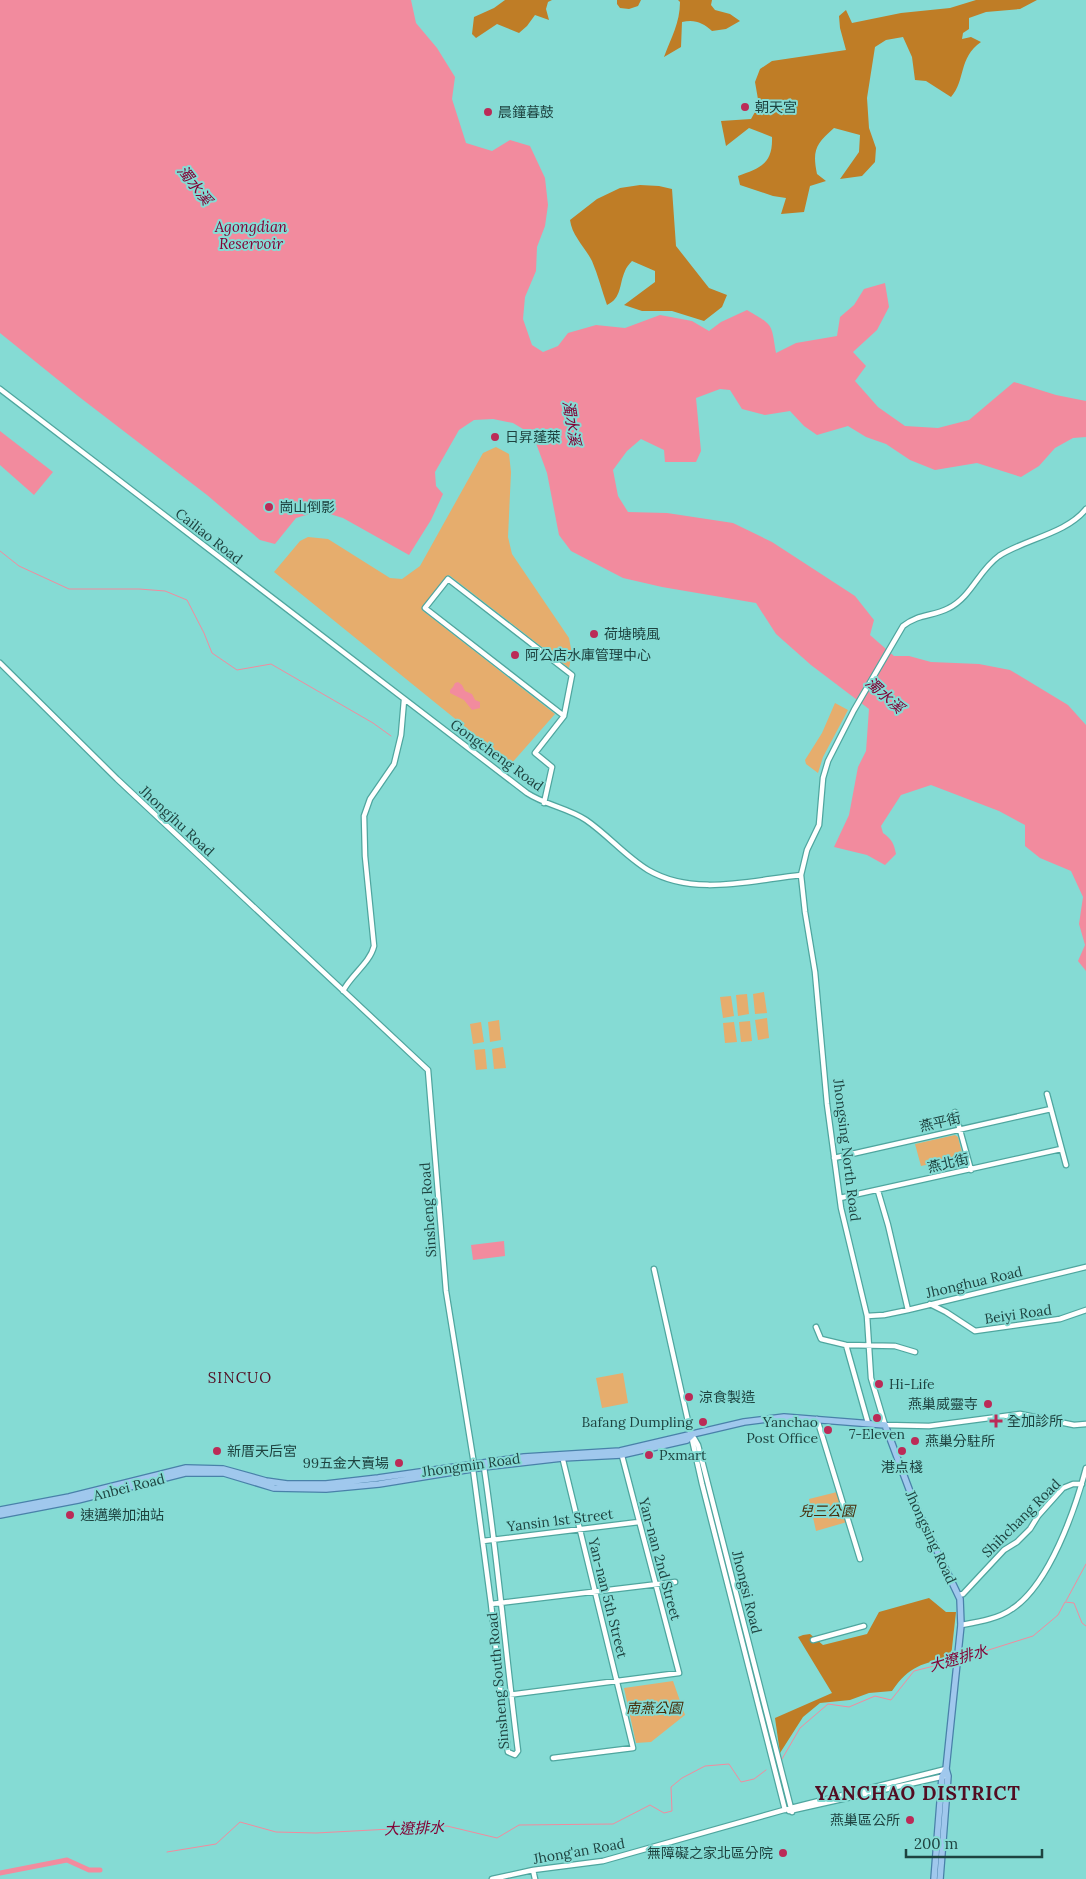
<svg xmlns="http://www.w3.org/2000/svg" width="1086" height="1879" viewBox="0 0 1086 1879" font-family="Lora,'Noto Sans TC',serif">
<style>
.green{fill:#e6ad6d}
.forest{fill:#bf7d26}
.water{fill:#f28b9e}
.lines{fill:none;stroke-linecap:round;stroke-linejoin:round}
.stream{stroke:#f28b9e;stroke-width:1}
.canal{stroke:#f28b9e;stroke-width:5}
.minor-casing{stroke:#4fa69f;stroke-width:7}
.major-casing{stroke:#4981a9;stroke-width:8}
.minor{stroke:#fff;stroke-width:4.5}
.major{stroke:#a0c8ed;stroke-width:5.5}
.poi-dot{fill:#bb2b57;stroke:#85dbd4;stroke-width:2}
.labels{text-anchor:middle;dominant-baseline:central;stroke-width:4;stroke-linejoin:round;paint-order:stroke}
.poi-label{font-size:14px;fill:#1e4340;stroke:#85dbd4;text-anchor:start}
.street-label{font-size:14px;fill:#1e4340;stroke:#85dbd4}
.park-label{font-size:14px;font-style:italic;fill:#472c08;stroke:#85dbd4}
.water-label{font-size:15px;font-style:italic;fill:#830034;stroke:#85dbd4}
.neighbourhood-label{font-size:15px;letter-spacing:1px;fill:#520d22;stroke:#85dbd4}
.district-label{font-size:19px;font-weight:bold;letter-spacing:1px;fill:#520d22;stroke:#85dbd4}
</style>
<rect width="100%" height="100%" fill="#85dbd4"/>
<path class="green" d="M 496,447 L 509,454 L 511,472 L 508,537 L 512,554 L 569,638 L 572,654 L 569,668 L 449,575 L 422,610 L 555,714 L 511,764 L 274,572 L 300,541 L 308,537 L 328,539 L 390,578 L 402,579 L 420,566 L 483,453 Z
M 835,703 L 848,710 L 823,757 L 818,773 L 806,764 L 805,760 L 822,733 Z
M 764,992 L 767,1013 L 755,1014 L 753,994 Z
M 747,994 L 749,1014 L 738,1016 L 736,995 Z
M 731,996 L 734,1016 L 723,1018 L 720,997 Z
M 767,1018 L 769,1038 L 758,1040 L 755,1020 Z
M 499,1020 L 501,1040 L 490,1042 L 488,1022 Z
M 750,1021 L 752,1041 L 741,1042 L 739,1022 Z
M 481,1022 L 484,1042 L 473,1044 L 470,1024 Z
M 734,1022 L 737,1042 L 725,1043 L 723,1023 Z
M 503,1047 L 506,1068 L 494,1069 L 492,1049 Z
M 485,1049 L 487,1069 L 476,1070 L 474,1050 Z
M 955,1135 L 958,1137 L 963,1157 L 921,1166 L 915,1144 Z
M 623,1373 L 628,1403 L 602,1408 L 596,1378 Z
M 837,1492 L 847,1522 L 816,1531 L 809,1499 Z
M 673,1681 L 685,1715 L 651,1742 L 636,1743 L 624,1688 Z"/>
<path class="forest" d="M 505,0 L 552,0 L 548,2 L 546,9 L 549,20 L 535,15 L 527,26 L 519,33 L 497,24 L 476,38 L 472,34 L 474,17 L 494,8 Z
M 617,0 L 641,0 L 638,6 L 629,9 L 620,8 L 617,4 Z
M 678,0 L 712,0 L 711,5 L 715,10 L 730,14 L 740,21 L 726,29 L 712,31 C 703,23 695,19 682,22 L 681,47 L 664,57 C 671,38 680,23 680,2 Z
M 976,0 L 1037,0 L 1020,9 L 986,12 L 969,18 L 969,29 L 963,33 L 962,39 L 971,37 L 981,42 C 958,58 966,80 951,97 L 926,81 L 915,80 L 912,57 L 903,37 L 886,40 L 875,47 L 867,98 L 869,128 L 876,148 L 875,162 L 862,176 L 840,179 L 859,152 L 860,135 L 834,128 C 816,144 812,150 817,174 L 826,181 L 810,186 L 804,212 L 781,214 L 786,198 L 773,196 L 740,185 L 738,176 C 760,168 773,164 772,137 L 749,128 L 726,146 L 721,121 L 751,119 L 759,105 L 755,82 L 760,69 L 772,61 L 846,50 L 840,28 L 839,16 L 846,10 L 852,23 L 901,13 L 950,8 Z
M 640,185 L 659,186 L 672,189 L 676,246 L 709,288 L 727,295 L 722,307 L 704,321 L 672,311 L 642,311 L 624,305 L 655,282 L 655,271 L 632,261 C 629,264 626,268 625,271 C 619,284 622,298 607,305 C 602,291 598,275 592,261 C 585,247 572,236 570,220 L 597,199 L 620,188 Z
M 929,1598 L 946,1612 L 956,1612 L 951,1657 C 922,1664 910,1665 892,1691 L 869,1693 L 850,1700 L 820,1703 L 803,1717 L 780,1753 L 775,1718 L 832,1693 L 798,1637 L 803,1635 L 810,1634 L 823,1645 L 867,1634 L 879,1612 Z"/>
<path class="water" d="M 0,0 L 411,0 L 416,23 L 437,48 L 455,77 L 452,99 L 466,143 L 492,151 L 510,140 L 530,146 L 545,178 L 548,205 L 545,226 L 537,247 L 536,271 L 525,297 L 523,319 L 532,345 L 543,352 L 558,346 L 568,333 L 596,325 L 625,328 L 660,315 L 692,321 L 709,331 L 721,322 L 747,310 C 774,326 771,323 776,353 L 796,343 L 837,336 L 840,317 L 854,305 L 864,289 L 885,283 L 889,307 L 877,330 L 853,352 L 866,366 L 855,381 L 878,407 L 905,426 L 938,428 L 969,420 L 1014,382 L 1056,395 L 1086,401 L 1086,437 L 1073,438 L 1055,448 L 1039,466 L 1021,477 L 977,463 L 935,470 L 910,460 L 886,444 L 866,437 L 848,426 L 817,435 L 804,426 L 790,411 L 765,415 L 742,409 L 730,390 L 720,389 L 696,398 L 701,451 L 696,462 L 665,462 L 664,450 L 641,439 L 627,451 L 613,470 L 618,496 L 628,512 L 667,513 L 733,523 L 772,542 L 855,596 L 874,620 L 870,635 L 894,656 L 909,656 L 931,662 L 979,664 L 1010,670 L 1068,705 L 1086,725 L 1086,971 L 1078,961 L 1085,945 L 1079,924 L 1083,897 L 1071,871 L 1040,858 L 1025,846 L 1025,825 L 999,811 L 931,785 L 901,795 L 881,826 L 883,833 C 892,839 894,844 896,854 L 885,865 L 867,855 L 834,847 L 849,815 L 858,767 L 866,751 L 869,709 L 811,665 L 776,634 L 756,603 L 662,587 L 623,578 L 571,551 L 559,535 L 547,473 L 533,435 L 513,423 L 493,419 L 474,420 L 459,430 L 435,472 L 436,486 L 443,494 L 431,520 L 409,555 L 343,518 L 320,511 L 296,518 L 275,544 L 260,540 L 207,495 L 78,396 L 0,333 Z
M 0,431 L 53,472 L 34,495 L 0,465 Z
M 458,682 L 462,685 L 465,691 L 472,694 L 475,700 L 480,702 L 480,708 L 472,710 L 464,700 L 450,693 L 450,690 L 453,687 L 455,683 Z
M 504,1241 L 505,1256 L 473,1260 L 471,1245 Z"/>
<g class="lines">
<path class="stream" d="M 0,551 L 19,566 L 69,589 L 139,589 L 165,591 L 187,600 L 204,633 L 212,653 L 237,670 L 271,664 L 373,723 L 391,736
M 1066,1601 L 1086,1564
M 960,1659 L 1033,1636 L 1058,1615 L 1065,1602 L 1074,1603 L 1082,1623 L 1086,1626
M 782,1759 L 800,1728 L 828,1704 L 849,1707 L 875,1696 L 891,1700 L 914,1671 L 954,1661
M 167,1852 L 216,1844 L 240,1822 L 276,1832 L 316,1833 L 447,1826 L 497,1838 L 519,1825 L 613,1824 L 650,1805 L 664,1813 L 672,1811 L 671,1787 L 682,1778 L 705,1766 L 729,1764 L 741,1782 L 754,1779 L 766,1770"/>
<path class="canal" d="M 0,1873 L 67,1860 L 89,1870 L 100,1870"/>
<g class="minor-casing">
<path id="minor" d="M 0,389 L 527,793 C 545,805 568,808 586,820 C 608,835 625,856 648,870 C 694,897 752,880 801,875
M 1086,509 C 1066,534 1025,539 999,556 C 979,570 971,597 949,608 C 932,617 920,613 903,626 L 854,710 L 828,761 L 823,778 L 819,825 L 807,850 L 801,875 L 805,912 L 815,972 L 827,1104 L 841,1208 L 867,1316 L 871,1378 L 885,1425 L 929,1426 L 1020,1414 L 1074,1425 L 1086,1424
M 0,663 L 117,779 L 428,1070 L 446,1291 L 474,1464 L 473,1469 L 491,1604 L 501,1696 L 508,1752 L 515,1755 L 518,1751 C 506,1656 498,1561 484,1467 L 482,1467
M 544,803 L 552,767 L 535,753 L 564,716 L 572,675 L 448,579 L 425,608 L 564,716
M 343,991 C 351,975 370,963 374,946 L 365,856 L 364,816 L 370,799 L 394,764 L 401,735 L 404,700
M 1047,1094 L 1066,1165
M 955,1112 L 971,1170
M 834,1158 L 1051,1109
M 878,1191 L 888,1225 L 908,1310
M 840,1198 L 1061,1149
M 654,1269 L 702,1484 L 785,1810
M 930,1304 L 946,1312 L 975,1331 L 1060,1319 L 1086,1310
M 867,1316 L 884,1315 L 908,1310 L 1086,1267
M 816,1327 L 821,1339 L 846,1345 L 895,1346 L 915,1352
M 846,1345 L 868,1423
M 817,1419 L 860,1559
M 694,1438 L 698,1445 L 792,1812
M 483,1541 L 639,1522
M 959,1595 L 963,1594 L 1004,1550 L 1017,1542 L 1030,1529 L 1038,1516 L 1063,1488 L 1073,1484 L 1082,1484
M 491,1604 L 675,1582
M 961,1625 C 978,1622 998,1619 1012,1609 C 1049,1585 1075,1510 1086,1468
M 813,1640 L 864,1626
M 501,1696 L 679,1673 L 621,1452
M 553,1758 L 633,1748 L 562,1456
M 789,1811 L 945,1776
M 533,1870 L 535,1879
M 492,1879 L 533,1870 L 603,1861 L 791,1808 L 946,1769"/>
</g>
<g class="major-casing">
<path id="major" d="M 0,1510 L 69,1497 L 186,1468 L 223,1469 L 266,1481 L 287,1484 L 326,1484 L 378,1478 L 524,1457 L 620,1451 L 744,1422 L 784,1417 L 885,1425 L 915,1505 L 960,1599 L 961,1625 L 946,1769 L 948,1776 L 940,1879
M 0,1515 L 78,1500 L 185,1473 L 224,1473 L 274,1488 L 326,1489 L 379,1484 L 484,1467 L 562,1458 L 621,1455 L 687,1440 L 692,1435
M 934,1879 L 942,1777 L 946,1769"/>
</g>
<use href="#minor" class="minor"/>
<use href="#major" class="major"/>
</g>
<g class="poi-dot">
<circle cx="745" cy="107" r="5"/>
<circle cx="488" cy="112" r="5"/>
<circle cx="495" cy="437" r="5"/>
<circle cx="269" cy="507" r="5"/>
<circle cx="594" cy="634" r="5"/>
<circle cx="515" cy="655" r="5"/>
<circle cx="879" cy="1384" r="5"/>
<circle cx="689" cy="1397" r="5"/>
<circle cx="988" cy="1404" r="5"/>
<circle cx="877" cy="1418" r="5"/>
<path d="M993.5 1413.5h5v5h5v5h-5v5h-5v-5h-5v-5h5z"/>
<circle cx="703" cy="1422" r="5"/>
<circle cx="828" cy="1430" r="5"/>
<circle cx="915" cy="1441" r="5"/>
<circle cx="217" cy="1451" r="5"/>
<circle cx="902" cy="1451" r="5"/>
<circle cx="649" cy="1455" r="5"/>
<circle cx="399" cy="1463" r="5"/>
<circle cx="70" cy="1515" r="5"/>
<circle cx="910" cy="1820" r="5"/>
<circle cx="783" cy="1853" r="5"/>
</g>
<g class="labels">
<g class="poi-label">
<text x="755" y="107">朝天宮</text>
<text x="498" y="112">晨鐘暮鼓</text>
<text x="505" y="437">日昇蓬萊</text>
<text x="279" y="507">崗山倒影</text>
<text x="604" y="634">荷塘曉風</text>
<text x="525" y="655">阿公店水庫管理中心</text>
<text x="889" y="1384">Hi-Life</text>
<text x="699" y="1397">涼食製造</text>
<text x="978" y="1404" text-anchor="end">燕巢威靈寺</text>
<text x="1007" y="1421">全加診所</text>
<text x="693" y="1422" text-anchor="end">Bafang Dumpling</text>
<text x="818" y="1422" text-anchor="end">Yanchao<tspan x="818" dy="16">Post Office</tspan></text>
<text x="877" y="1434" text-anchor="middle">7-Eleven</text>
<text x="925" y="1441">燕巢分駐所</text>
<text x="227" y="1451">新厝天后宮</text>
<text x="659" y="1455">Pxmart</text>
<text x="389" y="1463" text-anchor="end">99五金大賣場</text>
<text x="902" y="1467" text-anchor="middle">港点棧</text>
<text x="80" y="1515">速邁樂加油站</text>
<text x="900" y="1820" text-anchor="end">燕巢區公所</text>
<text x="773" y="1853" text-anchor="end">無障礙之家北區分院</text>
</g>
<g class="street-label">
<text transform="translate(209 536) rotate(38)">Cailiao Road</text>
<text transform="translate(497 755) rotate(36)">Gongcheng Road</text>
<text transform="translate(177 821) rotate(43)">Jhongjhu Road</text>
<text transform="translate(940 1122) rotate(-13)">燕平街</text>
<text transform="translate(847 1150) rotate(83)">Jhongsing North Road</text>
<text transform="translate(948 1163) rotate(-13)">燕北街</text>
<text transform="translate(428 1210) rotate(-94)">Sinsheng Road</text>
<text transform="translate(974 1282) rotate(-13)">Jhonghua Road</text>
<text transform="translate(1018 1314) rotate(-8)">Beiyi Road</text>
<text transform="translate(471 1465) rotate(-8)">Jhongmin Road</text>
<text transform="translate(129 1487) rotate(-14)">Anbei Road</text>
<text transform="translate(1021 1518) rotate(-45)">Shihchang Road</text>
<text transform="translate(560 1520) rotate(-7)">Yansin 1st Street</text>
<text transform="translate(931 1537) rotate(65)">Jhongsing Road</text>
<text transform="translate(660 1559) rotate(75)">Yan-nan 2nd Street</text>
<text transform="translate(747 1592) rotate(76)">Jhongsi Road</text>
<text transform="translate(608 1598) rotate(76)">Yan-nan 5th Street</text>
<text transform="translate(498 1681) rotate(-95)">Sinsheng South Road</text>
<text transform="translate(579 1851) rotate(-10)">Jhong'an Road</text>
</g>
<g class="park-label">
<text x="827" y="1511">兒三公園</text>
<text x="654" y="1708">南燕公園</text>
</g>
<g class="water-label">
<text transform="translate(195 185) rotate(52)">濁水溪</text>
<text x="251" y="226">Agongdian<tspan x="251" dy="17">Reservoir</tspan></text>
<text transform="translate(572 423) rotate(81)">濁水溪</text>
<text transform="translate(885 695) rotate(42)">濁水溪</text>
<text transform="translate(958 1658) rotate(-16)">大遼排水</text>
<text transform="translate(414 1828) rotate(-2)">大遼排水</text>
</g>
<g class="neighbourhood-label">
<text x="240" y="1377">SINCUO</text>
</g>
<g class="district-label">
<text x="918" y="1793">YANCHAO DISTRICT</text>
</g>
</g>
<path d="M906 1849v8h136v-8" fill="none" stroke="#1e4340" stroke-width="2.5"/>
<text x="914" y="1849" font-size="15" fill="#1e4340" stroke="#85dbd4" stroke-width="4" paint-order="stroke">200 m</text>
</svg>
